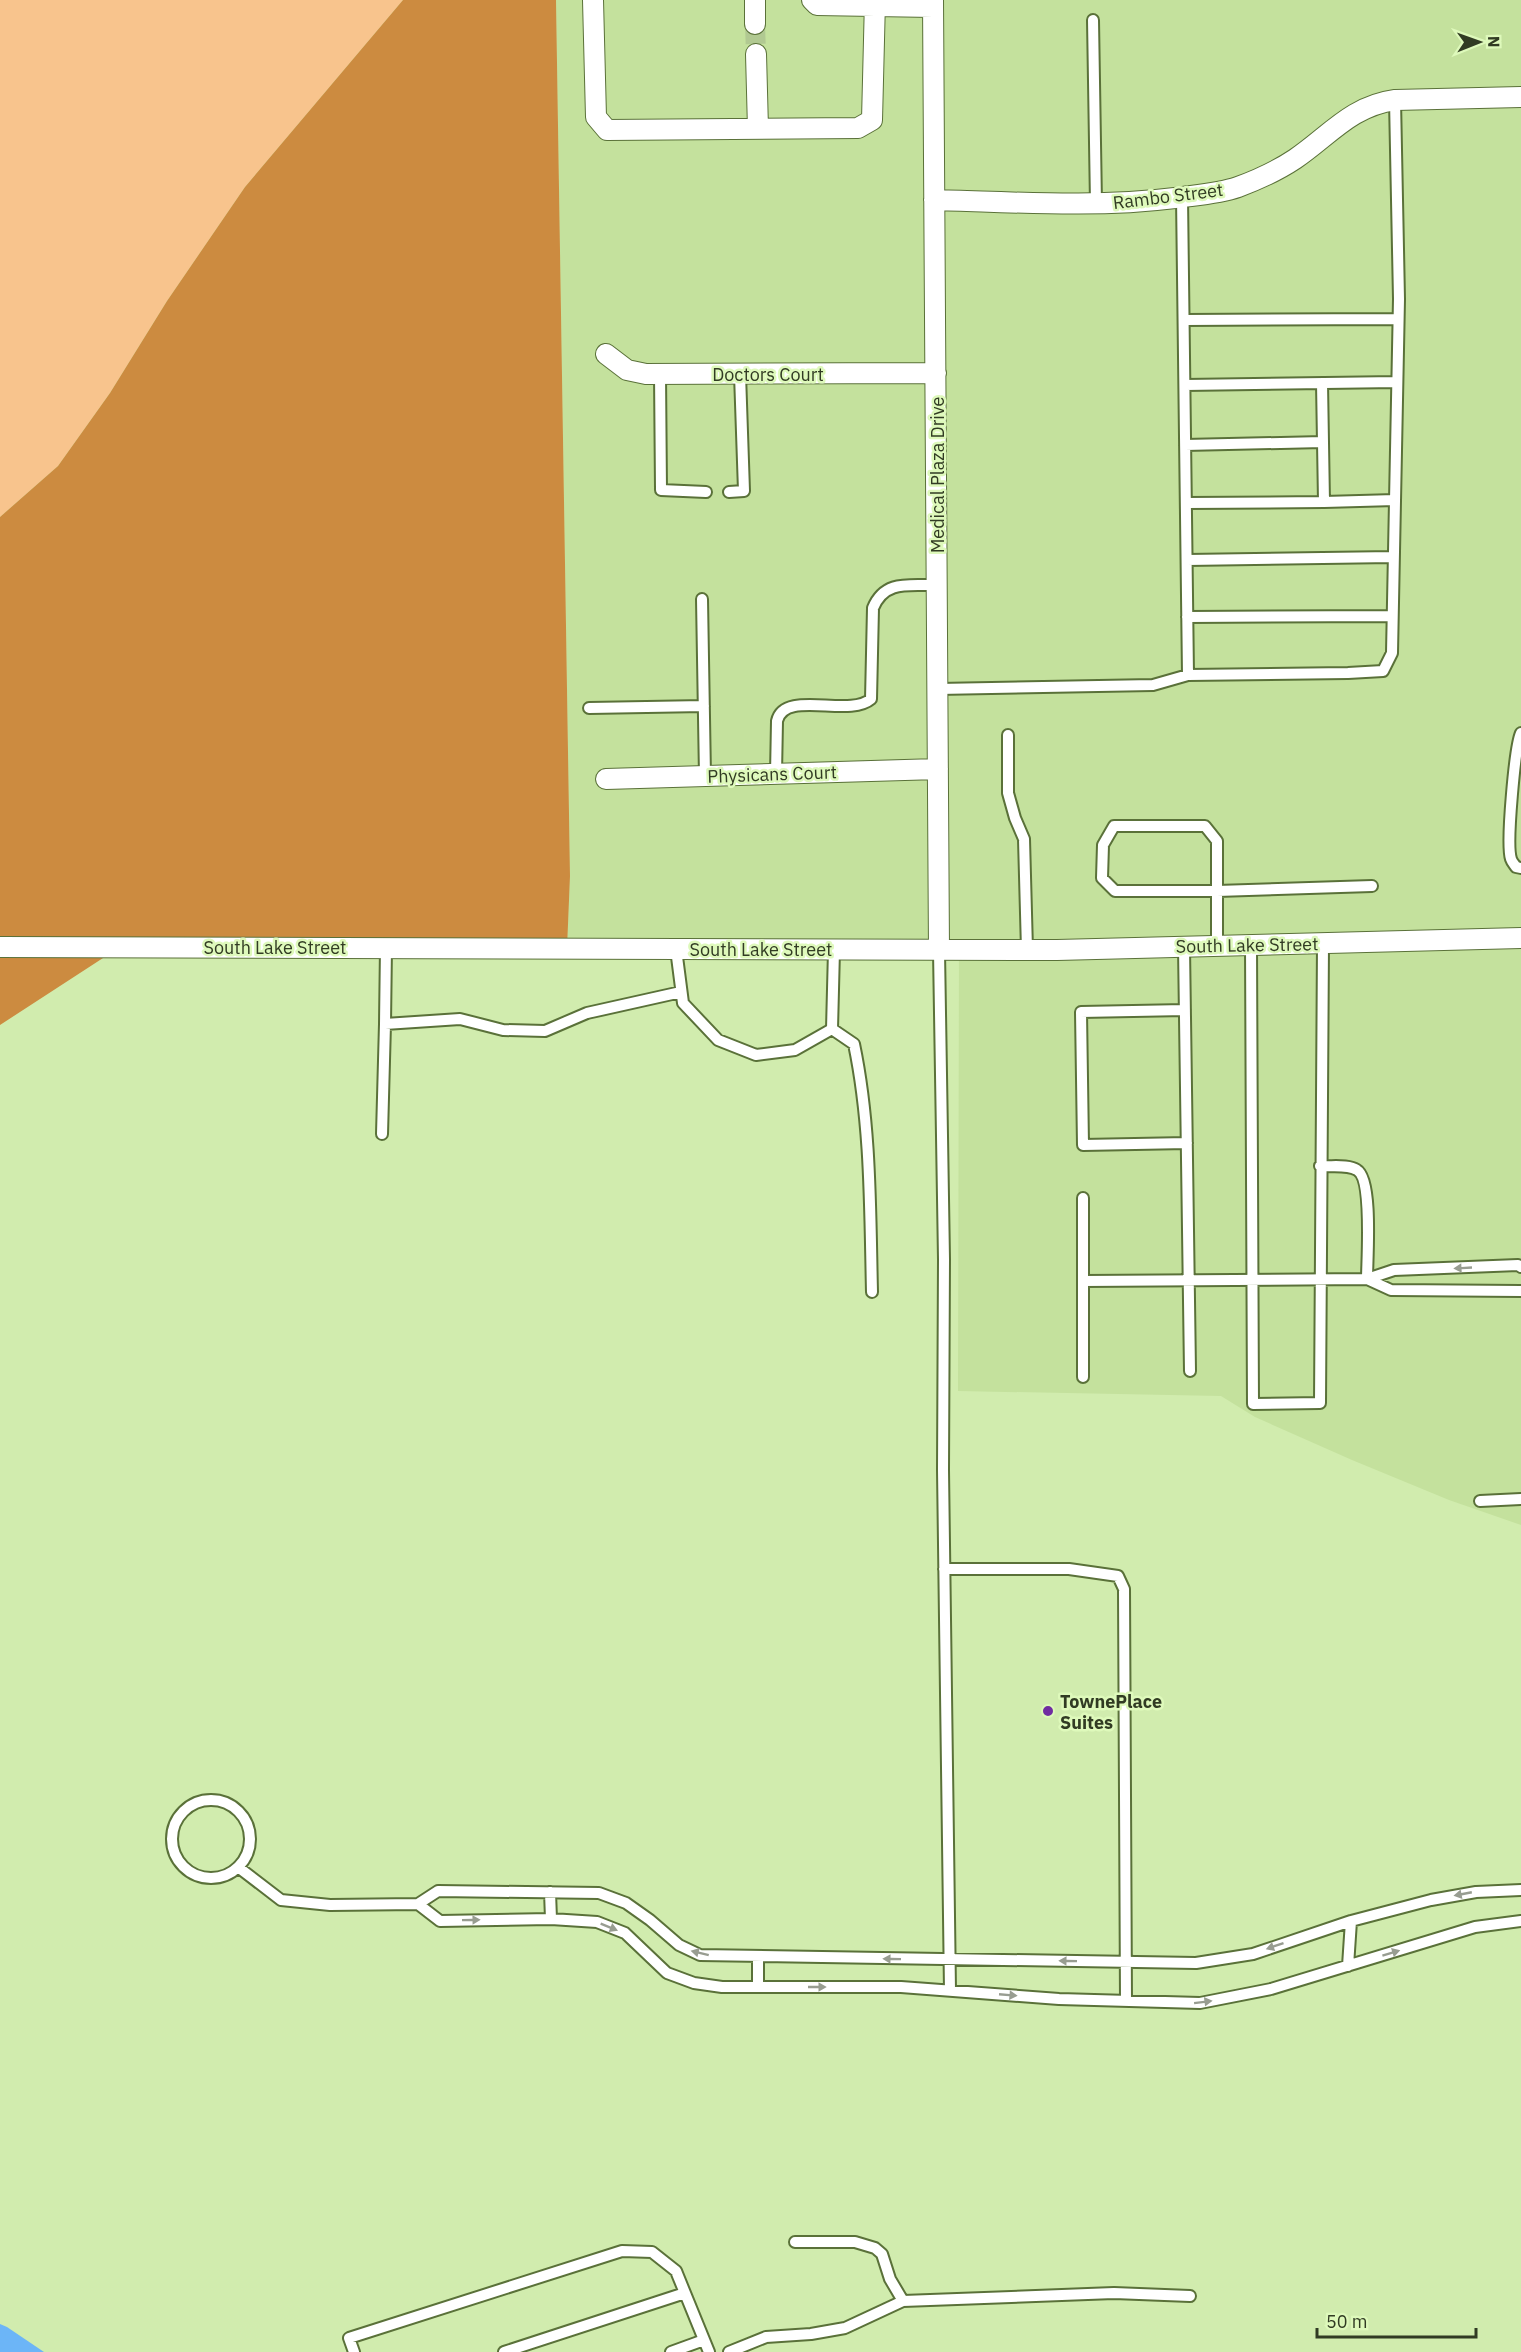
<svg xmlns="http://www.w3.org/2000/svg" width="1521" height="2352" viewBox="0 0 1521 2352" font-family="'IBM Plex Sans',sans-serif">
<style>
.built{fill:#c4e19d}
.green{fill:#f8c48d}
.forest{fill:#cc8b40}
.water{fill:#6cb5f7}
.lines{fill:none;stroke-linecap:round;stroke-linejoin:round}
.minor-tunnel{stroke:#b1c992;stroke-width:20;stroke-dasharray:20 10;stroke-linecap:butt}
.service-casing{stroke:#5a7139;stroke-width:14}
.minor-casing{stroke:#5a7139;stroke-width:22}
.service{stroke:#fff;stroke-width:10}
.minor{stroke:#fff;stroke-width:20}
.oneway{fill:#989d91}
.poi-dot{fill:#702ca1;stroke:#def9bb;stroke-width:2}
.labels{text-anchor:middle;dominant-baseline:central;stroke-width:5;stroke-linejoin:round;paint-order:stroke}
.street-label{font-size:18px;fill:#313b23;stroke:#def9bb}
.poi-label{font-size:18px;font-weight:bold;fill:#313b23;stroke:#def9bb;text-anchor:start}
</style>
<rect width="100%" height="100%" fill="#d1ecae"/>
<path class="built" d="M 556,0 L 1521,0 L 1521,1525 L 1449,1500 L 1352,1460 L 1255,1417 L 1221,1396 L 958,1391 L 959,948 L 567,949 L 570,876 Z"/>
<path class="green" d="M 0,0 L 403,0 L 245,187 L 167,301 L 110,393 L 58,466 L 0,517 Z"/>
<path class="forest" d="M 403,0 L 556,0 L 570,876 L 567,949 L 120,947 L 0,1025 L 0,517 L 58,466 L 110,393 L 167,301 L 245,187 Z"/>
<path class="water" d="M 0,2324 L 7,2327 L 44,2352 L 0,2352 Z"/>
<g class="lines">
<path class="minor-tunnel" d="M 755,24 L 756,54"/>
<g class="service-casing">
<path id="service" d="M 1093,20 L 1096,204
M 1182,197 L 1188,675
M 1184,320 L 1398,319
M 660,374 L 661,490 L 706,492
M 1322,383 L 1324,502 L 1395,500
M 1185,385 L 1397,382
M 1185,445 L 1323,442
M 729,492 L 744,491 L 740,374
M 1186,503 L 1324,502
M 1187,560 L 1393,557
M 702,599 L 705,776
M 1187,617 L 1392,616
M 938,689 L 1153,685 L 1188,675 L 1348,673 L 1383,671 L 1392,653 L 1399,299 L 1395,100
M 589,708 L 704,706
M 1521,733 C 1515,746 1506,844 1511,859 C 1512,862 1514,864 1516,867 L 1521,868
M 1008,735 L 1008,793 L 1015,818 L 1024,839 L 1027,950
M 776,774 L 777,721 C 784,689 849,718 871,699 L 873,608 C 885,579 910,586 937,585
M 1251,945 L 1253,1404 L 1320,1403 L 1323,944
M 1217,946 L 1217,841 L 1205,826 L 1114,826 L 1103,845 L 1102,878 L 1115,891 L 1217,891 L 1372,886
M 1184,947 L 1190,1371
M 676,949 L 683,1003 L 718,1040 L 756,1055 L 795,1050 L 832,1029 L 834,950
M 939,951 L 944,1259 L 943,1470 L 950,1990
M 1185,1010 L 1081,1012 L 1083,1145 L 1187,1143
M 385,1024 L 386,947
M 832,1029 L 854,1044 C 871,1125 870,1209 872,1292
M 382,1134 L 385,1024 L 460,1019 L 503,1030 L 545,1031 L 587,1013 L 681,992
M 1083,1198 L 1083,1377
M 1521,1267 L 1518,1265 L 1394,1270 L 1367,1279 L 1391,1290 L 1521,1291
M 1083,1281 L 1367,1279 C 1367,1260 1373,1179 1357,1170 C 1348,1164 1331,1167 1320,1166
M 1480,1501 L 1521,1499
M 944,1569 L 1069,1569 L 1118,1576 L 1124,1589 L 1126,2001
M172 1839a39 39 0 1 1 78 0a39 39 0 1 1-78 0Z
M 238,1867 L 281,1900 L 330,1905 L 418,1904 L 438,1891 L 599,1893 L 626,1903 L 650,1920 L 679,1945 L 700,1955 L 1196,1963 L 1253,1954 L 1351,1921 L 1431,1900 L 1476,1892 L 1521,1890
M 550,1892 L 551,1919
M 418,1904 L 440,1921 L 551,1919 L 597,1922 L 625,1933 L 667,1973 L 694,1983 L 722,1987 L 901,1987 L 1059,1999 L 1200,2003 L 1271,1989 L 1475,1927 L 1521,1921
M 758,1956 L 758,1987
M 1348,1966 L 1351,1921
M 795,2242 L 855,2242 L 875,2248 L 882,2254 L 890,2279 L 903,2301
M 354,2352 L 349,2338 L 622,2251 L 652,2252 L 676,2271 L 709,2352
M 504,2352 L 685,2293
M 671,2352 L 704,2340
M 729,2352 L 766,2337 L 811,2334 L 845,2328 L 903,2301 L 1114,2293 L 1190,2296"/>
</g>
<g class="minor-casing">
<path id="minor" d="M 593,0 L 596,117 L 607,130 L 858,128 L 872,120 L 875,0
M 755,0 L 755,24
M 812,0 L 817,5 L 933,7
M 933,0 L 939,951
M 756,54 L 758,129
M 934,200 C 1014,202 1095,208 1175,198 C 1196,195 1218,194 1238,187 C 1257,180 1277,171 1295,159 C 1329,136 1351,106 1395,100 L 1521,97
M 606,354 L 627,370 L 646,374 L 936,373
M 606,779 L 938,769
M 0,947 L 1057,950 L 1521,938"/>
</g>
<use href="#service" class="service"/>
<use href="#minor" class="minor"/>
</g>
<defs><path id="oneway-solid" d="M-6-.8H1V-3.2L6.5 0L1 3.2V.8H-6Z" transform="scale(1.5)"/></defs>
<g class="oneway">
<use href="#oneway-solid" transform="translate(1463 1268) rotate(177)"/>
<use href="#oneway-solid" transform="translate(1463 1894) rotate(169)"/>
<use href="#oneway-solid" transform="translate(471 1920) rotate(-1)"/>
<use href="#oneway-solid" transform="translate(609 1927) rotate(22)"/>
<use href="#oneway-solid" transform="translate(1275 1946) rotate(161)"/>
<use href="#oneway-solid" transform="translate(700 1953) rotate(-166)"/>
<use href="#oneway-solid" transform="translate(1391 1953) rotate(-17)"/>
<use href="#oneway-solid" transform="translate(892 1959) rotate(-179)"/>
<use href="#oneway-solid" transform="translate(1068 1961) rotate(-179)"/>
<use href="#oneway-solid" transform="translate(817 1987)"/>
<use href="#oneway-solid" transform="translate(1008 1995) rotate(5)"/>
<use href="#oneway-solid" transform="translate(1203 2002) rotate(-7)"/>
</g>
<circle class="poi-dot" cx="1048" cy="1711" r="6"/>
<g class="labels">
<g class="street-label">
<text transform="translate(1168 196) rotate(-7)">Rambo Street</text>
<text x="768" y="374">Doctors Court</text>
<text transform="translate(937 475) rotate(-90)">Medical Plaza Drive</text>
<text transform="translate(772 774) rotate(-2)">Physicans Court</text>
<text transform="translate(1247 945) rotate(-1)">South Lake Street</text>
<text x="275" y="947">South Lake Street</text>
<text x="761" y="949">South Lake Street</text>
</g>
<g class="poi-label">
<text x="1060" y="1701">TownePlace<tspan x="1060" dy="21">Suites</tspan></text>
</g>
</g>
<g transform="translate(1479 42) rotate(89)" stroke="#def9bb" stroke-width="4.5" paint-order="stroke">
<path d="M0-4.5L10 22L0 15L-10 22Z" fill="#313b23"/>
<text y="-9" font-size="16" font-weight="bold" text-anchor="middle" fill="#313b23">N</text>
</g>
<path d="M1317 2328v9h159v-9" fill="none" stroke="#313b23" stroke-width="3"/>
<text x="1326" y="2328" font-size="18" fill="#313b23" stroke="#def9bb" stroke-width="4.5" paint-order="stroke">50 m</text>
</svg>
